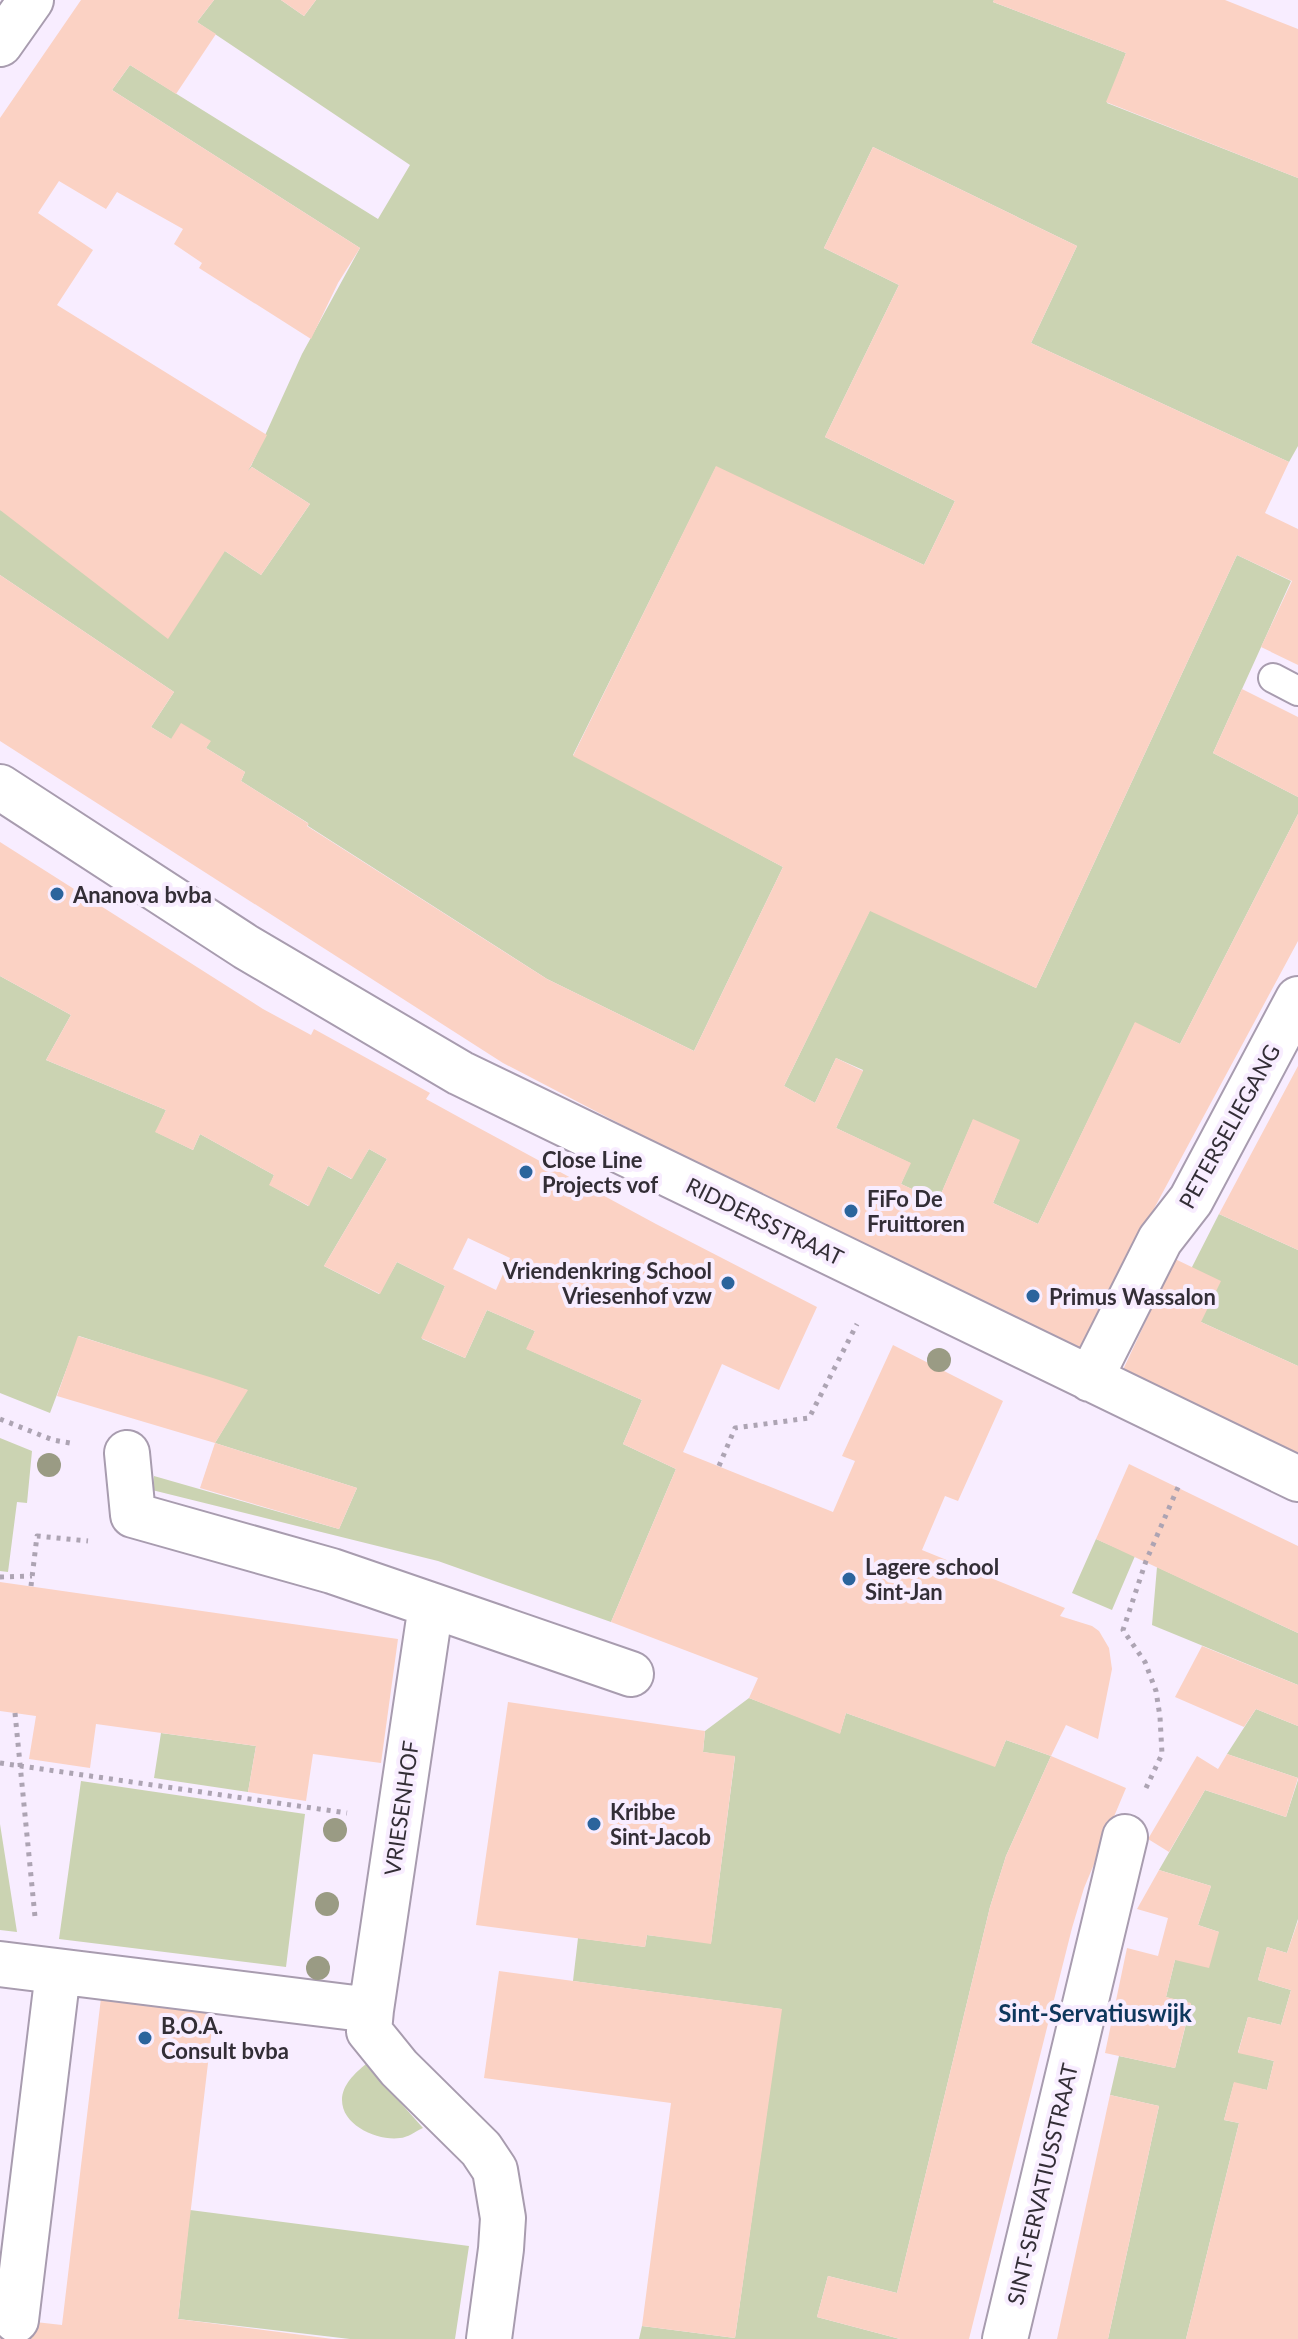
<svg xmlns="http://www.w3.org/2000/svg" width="1298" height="2339" viewBox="0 0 1298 2339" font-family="Lato,sans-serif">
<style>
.green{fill:#cbd3b2}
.building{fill:#fbd2c4;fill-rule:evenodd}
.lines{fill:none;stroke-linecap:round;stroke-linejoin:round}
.service-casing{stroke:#a89caf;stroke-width:32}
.minor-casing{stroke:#a89caf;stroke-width:48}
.tertiary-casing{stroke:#a89caf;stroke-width:48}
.path{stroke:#ada4b3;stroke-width:5;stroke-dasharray:4 6;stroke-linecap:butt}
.service{stroke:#fff;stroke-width:28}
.minor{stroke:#fff;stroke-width:44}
.tertiary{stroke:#fff;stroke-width:44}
.tree{fill:#9a9b84}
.poi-dot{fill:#2b649c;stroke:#f8edff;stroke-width:3}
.labels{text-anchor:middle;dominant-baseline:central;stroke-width:8;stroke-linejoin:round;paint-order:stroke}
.poi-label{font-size:22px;font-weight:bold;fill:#332e36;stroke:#f8edff;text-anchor:start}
.street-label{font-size:22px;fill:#332e36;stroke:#f8edff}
.neighbourhood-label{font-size:24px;font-weight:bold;fill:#0e375c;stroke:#f8edff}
</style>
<rect width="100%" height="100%" fill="#f8edff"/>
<path class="green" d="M 214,0 L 281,0 L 304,16 L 316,0 L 994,0 L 993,2 L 1126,53 L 1107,103 L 1298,178 L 1298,446 L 1289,462 L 1031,343 L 1077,246 L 873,147 L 824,248 L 899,285 L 825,437 L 955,501 L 924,565 L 716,467 L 573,755 L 783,867 L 694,1051 L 547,979 L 308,826 L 308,823 L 241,781 L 245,772 L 206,748 L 210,741 L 171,739 L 151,727 L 174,692 L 0,575 L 0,510 L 225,551 L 261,575 L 310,504 L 252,467 L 238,482 L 251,466 L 302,354 L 360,248 L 112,90 L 130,65 L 378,219 L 410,165 L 197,22 Z
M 1237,555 L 1291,581 L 1213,753 L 1298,797 L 1298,814 L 1180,1044 L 1135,1023 L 1038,1224 L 993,1203 L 1019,1140 L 973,1120 L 938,1201 L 901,1184 L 910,1163 L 836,1128 L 863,1070 L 836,1058 L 815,1103 L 784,1086 L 870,910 L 1036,988 Z
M 0,976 L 71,1015 L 46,1060 L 166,1110 L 156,1132 L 193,1150 L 200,1134 L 274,1175 L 270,1185 L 308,1206 L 328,1166 L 351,1179 L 369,1149 L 387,1159 L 324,1266 L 379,1294 L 397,1262 L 445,1286 L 422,1339 L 465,1358 L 487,1310 L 535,1331 L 527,1349 L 642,1400 L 623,1444 L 676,1469 L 611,1622 L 438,1561 L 152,1490 L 154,1476 L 339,1529 L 357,1488 L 215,1443 L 247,1390 L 79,1336 L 50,1413 L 0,1393 Z
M 1219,1214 L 1298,1250 L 1298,1366 L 1201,1322 L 1192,1267 Z
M 0,1438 L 32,1451 L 27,1503 L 17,1502 L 8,1572 L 0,1571 Z
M 1096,1539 L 1135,1556 L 1112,1610 L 1072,1593 Z
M 1157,1567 L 1298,1633 L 1298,1685 L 1152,1625 Z
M 749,1698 L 840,1733 L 846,1713 L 995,1766 L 1006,1740 L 1051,1756 L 1006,1856 L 990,1907 L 897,2293 L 828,2276 L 817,2317 L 900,2339 L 639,2339 L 642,2326 L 735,2338 L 781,2009 L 573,1981 L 578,1938 L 645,1947 L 647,1935 L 711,1943 L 735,1757 L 703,1752 L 705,1731 Z
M 1256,1709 L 1298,1726 L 1298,1778 L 1227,1754 Z
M 161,1733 L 256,1746 L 248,1792 L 154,1778 Z
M 1298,1780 L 1298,1919 L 1287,1953 L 1267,1947 L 1258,1980 L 1291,1990 L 1281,2025 L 1248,2017 L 1238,2052 L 1274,2061 L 1267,2090 L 1234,2083 L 1224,2120 L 1239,2123 L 1186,2339 L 1108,2339 L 1159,2106 L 1110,2095 L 1119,2056 L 1175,2068 L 1191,2004 L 1166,1997 L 1175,1960 L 1219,1932 L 1198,1925 L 1211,1886 L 1159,1870 L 1205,1790 L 1286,1817 Z
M 81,1781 L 305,1814 L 286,1967 L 59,1939 Z
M 0,1824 L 17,1932 L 0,1930 Z
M 366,2064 L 423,2128 C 416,2131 407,2138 400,2138 C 378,2141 342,2126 342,2100 C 342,2085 355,2073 366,2064 Z
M 190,2210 L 469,2246 L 455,2339 L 350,2339 L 178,2319 Z"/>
<path class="building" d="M 81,0 L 214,0 L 197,22 L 216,34 L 176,94 L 130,65 L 112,90 L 360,248 L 338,283 L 311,339 L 199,268 L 202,263 L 174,244 L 183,229 L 117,192 L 106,209 L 59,181 L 38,213 L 93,250 L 57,305 L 267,435 L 248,471 L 252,467 L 310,504 L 261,575 L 225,551 L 168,639 L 0,510 L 0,118 Z
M 281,0 L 316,0 L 304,16 Z
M 994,0 L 1225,0 L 1298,29 L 1298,178 L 1106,102 L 1126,53 L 993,2 Z
M 873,147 L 1077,246 L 1031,343 L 1289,462 L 1265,513 L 1298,529 L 1298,665 L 1261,647 L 1292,581 L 1237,555 L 1036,988 L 870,911 L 784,1086 L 815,1103 L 836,1058 L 863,1071 L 836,1128 L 911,1163 L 901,1184 L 938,1201 L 973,1119 L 1020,1140 L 993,1203 L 1038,1224 L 1135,1022 L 1180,1044 L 1298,814 L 1298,941 L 1079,1348 L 953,1289 L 651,1140 L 503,1063 L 0,741 L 0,575 L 174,692 L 151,727 L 171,739 L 181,723 L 211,741 L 206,748 L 245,772 L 241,781 L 309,824 L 307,826 L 547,979 L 694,1051 L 783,867 L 573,756 L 716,466 L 924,565 L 955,501 L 825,437 L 899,285 L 824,248 Z
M 1242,689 L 1298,717 L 1298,797 L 1213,753 Z
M 0,842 L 263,1009 L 311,1035 L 314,1029 L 430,1093 L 426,1099 L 466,1121 L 656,1224 L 817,1307 L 779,1390 L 722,1364 L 683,1452 L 833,1512 L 855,1461 L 842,1456 L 893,1345 L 1003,1401 L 958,1501 L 945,1496 L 922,1550 L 1065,1608 L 1060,1616 L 1092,1626 L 1099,1631 L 1109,1648 L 1112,1669 L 1098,1739 L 1066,1725 L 1051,1756 L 1006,1740 L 995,1767 L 846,1713 L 840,1734 L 749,1698 L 758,1678 L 611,1622 L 676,1469 L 623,1444 L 642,1400 L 526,1349 L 535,1331 L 487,1310 L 465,1358 L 421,1338 L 445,1286 L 397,1262 L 380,1294 L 324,1266 L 387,1159 L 369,1149 L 352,1179 L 328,1166 L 309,1206 L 269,1185 L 274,1175 L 200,1134 L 193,1150 L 155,1132 L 166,1110 L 46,1060 L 71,1015 L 0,976 ZM 468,1238 L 510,1258 L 496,1290 L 453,1269 Z
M 1298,1066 L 1298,1250 L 1219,1214 Z
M 1175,1259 L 1221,1281 L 1201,1322 L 1298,1366 L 1298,1457 L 1121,1374 Z
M 78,1336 L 216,1379 L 248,1390 L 215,1443 L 57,1396 Z
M 215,1443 L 357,1488 L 339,1529 L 200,1488 Z
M 1129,1464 L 1298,1546 L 1298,1633 L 1096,1539 Z
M 0,1582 L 398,1639 L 381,1763 L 313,1754 L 306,1801 L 248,1792 L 256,1746 L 96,1724 L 90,1768 L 29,1759 L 36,1716 L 0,1711 Z
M 1202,1646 L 1298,1685 L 1298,1726 L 1256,1709 L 1244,1727 L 1175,1697 Z
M 508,1702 L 705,1731 L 703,1752 L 735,1756 L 711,1944 L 647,1935 L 645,1947 L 476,1925 Z
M 1227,1754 L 1298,1778 L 1286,1817 L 1205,1790 L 1169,1852 L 1148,1839 L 1197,1756 L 1218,1769 Z
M 1051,1756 L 1126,1788 L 1084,1888 L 1072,1928 L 969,2339 L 900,2339 L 817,2317 L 828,2276 L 897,2293 L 990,1907 L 1006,1856 Z
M 1159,1870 L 1211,1886 L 1198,1925 L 1219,1932 L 1209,1968 L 1175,1960 L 1166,1997 L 1191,2003 L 1175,2068 L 1105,2053 L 1127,1948 L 1158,1956 L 1168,1918 L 1137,1909 Z
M 1298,1921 L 1298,2339 L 1186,2339 L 1239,2123 L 1224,2120 L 1234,2082 L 1267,2090 L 1274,2061 L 1238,2053 L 1248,2017 L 1281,2025 L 1291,1990 L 1258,1980 L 1267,1947 L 1287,1953 Z
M 499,1971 L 782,2009 L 735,2338 L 642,2326 L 671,2103 L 484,2078 Z
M 101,1998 L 214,2012 L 178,2319 L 333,2339 L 0,2339 L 0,2318 L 62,2325 Z
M 1110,2095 L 1159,2106 L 1108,2339 L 1057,2339 Z"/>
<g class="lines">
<g class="service-casing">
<path id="service" d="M 1273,678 L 1298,691"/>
</g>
<g class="minor-casing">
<path id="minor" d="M 0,787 L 246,947 L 460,1073 L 1298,1479
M 1090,1379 L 1160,1240 L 1191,1200 L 1298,999
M 431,1605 L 631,1674
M 0,1964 L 371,2010 L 431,1605 L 332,1571 L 133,1515 L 127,1453
M 371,2010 L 369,2031 L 399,2068 L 481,2149 L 495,2170 L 503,2218 L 501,2249 L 489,2339
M 16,2320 L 58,1972
M 1005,2339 L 1125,1837"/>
</g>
<g class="tertiary-casing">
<path id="tertiary" d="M 0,44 L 31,0"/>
</g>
<path class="path" d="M 0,1419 L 53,1440 L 75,1444
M 719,1466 L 735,1428 L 809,1418 L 857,1324
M 0,1577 L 32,1576
M 31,1586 L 37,1536 L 88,1541
M 15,1713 L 35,1917
M 0,1763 L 347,1813
M 1146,1788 L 1162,1754 L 1160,1717 L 1156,1691 L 1145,1662 L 1123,1630 L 1146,1561 L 1179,1485"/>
<use href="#service" class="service"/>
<use href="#minor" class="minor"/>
<use href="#tertiary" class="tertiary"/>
</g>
<g class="tree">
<circle cx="939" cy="1360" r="12"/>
<circle cx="49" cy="1465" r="12"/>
<circle cx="335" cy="1830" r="12"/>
<circle cx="327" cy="1904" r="12"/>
<circle cx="318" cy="1968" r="12"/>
</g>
<g class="poi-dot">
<circle cx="57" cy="894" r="8"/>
<circle cx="526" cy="1172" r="8"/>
<circle cx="851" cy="1211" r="8"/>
<circle cx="728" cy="1283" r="8"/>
<circle cx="1033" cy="1296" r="8"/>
<circle cx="849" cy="1579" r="8"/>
<circle cx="594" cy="1824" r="8"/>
<circle cx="145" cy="2038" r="8"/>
</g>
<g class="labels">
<g class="poi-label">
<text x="73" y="894">Ananova bvba</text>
<text x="542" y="1159">Close Line<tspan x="542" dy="25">Projects vof</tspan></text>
<text x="867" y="1198">FiFo De<tspan x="867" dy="25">Fruittoren</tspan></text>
<text x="712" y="1270" text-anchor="end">Vriendenkring School<tspan x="712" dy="25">Vriesenhof vzw</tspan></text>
<text x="1049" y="1296">Primus Wassalon</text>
<text x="865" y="1566">Lagere school<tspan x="865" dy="25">Sint-Jan</tspan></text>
<text x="610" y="1811">Kribbe<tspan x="610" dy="25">Sint-Jacob</tspan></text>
<text x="161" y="2025">B.O.A.<tspan x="161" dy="25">Consult bvba</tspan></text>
</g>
<g class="street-label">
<text transform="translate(1229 1126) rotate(-61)">PETERSELIEGANG</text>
<text transform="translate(765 1221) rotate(26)">RIDDERSSTRAAT</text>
<text transform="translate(401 1808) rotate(-82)">VRIESENHOF</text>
<text transform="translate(1042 2184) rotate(-77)">SINT-SERVATIUSSTRAAT</text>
</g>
<g class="neighbourhood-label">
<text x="1095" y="2012">Sint-Servatiuswijk</text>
</g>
</g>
</svg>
